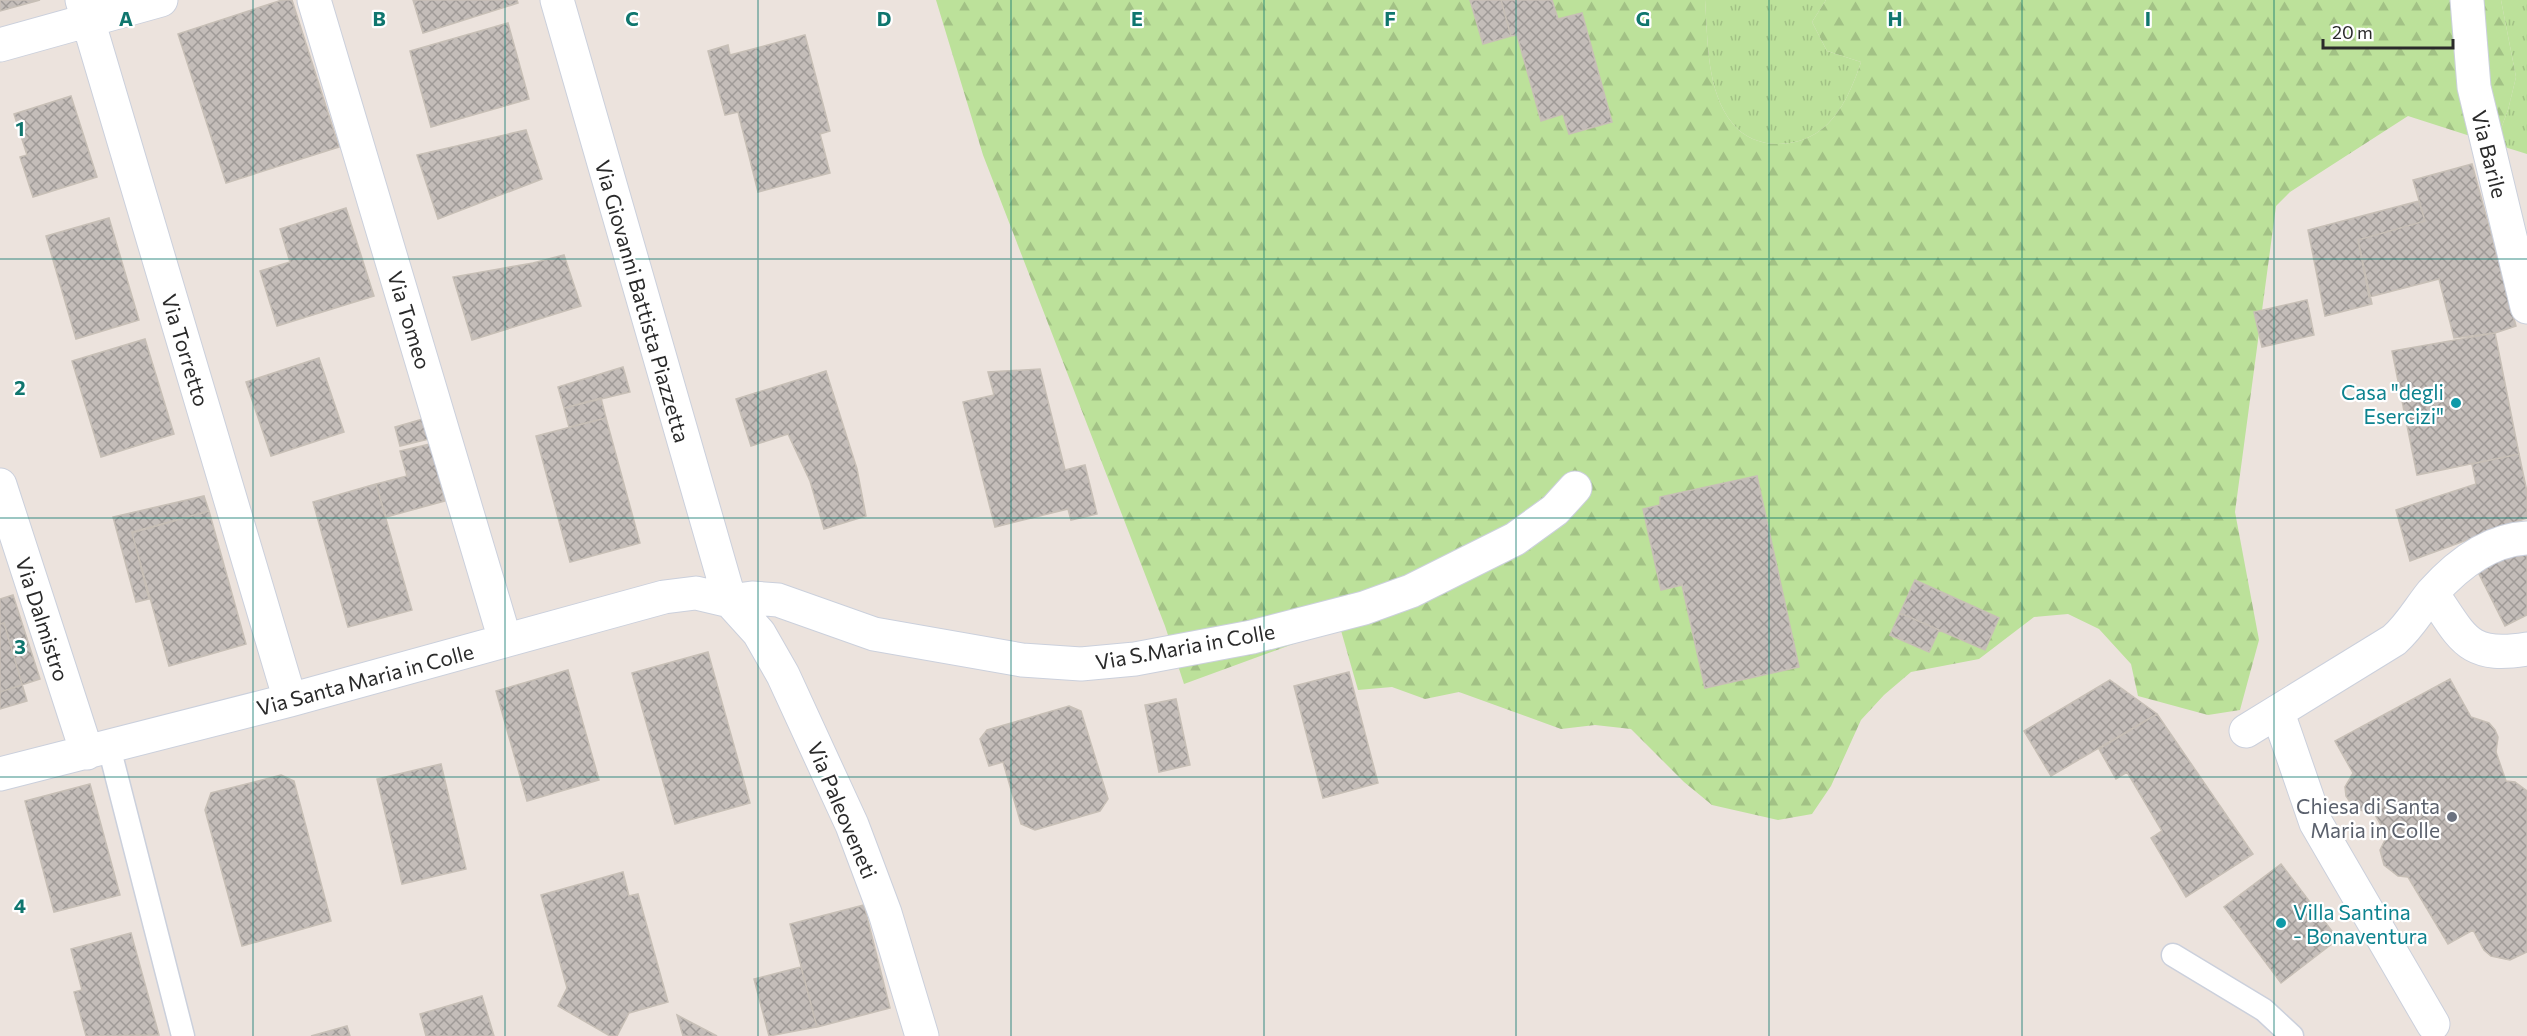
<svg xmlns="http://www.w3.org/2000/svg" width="2527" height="1036" viewBox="0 0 2527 1036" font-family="Commissioner,sans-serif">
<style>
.grass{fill:url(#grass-tufts)}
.forest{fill:url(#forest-firs)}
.building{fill:url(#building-cross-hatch);stroke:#c7bfb6;stroke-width:1.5}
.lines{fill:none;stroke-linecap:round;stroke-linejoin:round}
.service-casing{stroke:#cbd0dc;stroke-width:25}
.pedestrian-casing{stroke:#cbd0dc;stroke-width:35}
.minor-casing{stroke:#cbd0dc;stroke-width:35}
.service{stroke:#fff;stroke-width:22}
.pedestrian{stroke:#fff;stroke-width:33}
.minor{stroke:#fff;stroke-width:33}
.grid{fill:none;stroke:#0f766e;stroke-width:1.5;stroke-opacity:0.55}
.culture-dot{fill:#0f9aa8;stroke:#fff;stroke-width:2}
.worship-dot{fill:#6b7280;stroke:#fff;stroke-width:2}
.labels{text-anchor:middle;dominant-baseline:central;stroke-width:4.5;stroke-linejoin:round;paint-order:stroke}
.street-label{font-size:21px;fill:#2a2a2a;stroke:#fff}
.culture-label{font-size:21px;fill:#0d838f;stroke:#fff;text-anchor:end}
.worship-label{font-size:21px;fill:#5b616d;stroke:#fff;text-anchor:end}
.grid-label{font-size:20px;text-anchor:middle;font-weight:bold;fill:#0f766e;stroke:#fff;stroke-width:4.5;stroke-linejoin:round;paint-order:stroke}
</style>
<defs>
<pattern id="grass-tufts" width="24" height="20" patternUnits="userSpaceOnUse" patternTransform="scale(1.5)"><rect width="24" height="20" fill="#bce19a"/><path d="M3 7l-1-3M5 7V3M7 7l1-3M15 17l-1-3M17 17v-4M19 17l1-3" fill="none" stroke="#a2c185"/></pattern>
<pattern id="forest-firs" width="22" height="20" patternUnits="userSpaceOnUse" patternTransform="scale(1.5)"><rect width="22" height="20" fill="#bce19a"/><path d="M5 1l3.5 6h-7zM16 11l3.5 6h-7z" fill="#a2c185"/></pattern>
<pattern id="building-cross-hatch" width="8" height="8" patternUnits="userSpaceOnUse" patternTransform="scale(1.5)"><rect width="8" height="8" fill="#c4bdb9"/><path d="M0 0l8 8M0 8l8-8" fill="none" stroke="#9f9a97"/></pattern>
</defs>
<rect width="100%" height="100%" fill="#ece3dd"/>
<path class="grass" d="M 1705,0 L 1826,0 L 1812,22 L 1827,51 L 1861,62 C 1847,104 1827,144 1777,144 C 1761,144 1743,137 1733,124 C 1706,92 1708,39 1705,0 Z
M 2501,0 L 2527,0 L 2527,154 L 2495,144 L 2508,110 L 2516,77 Z"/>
<path class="forest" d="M 936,0 L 1705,0 C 1708,39 1706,92 1733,124 C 1743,137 1761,144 1777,144 C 1827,144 1847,104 1861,62 L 1827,51 L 1812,22 L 1826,0 L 2501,0 L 2516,77 L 2508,110 L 2495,144 L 2408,116 L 2290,192 L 2276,206 L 2235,512 L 2259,640 L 2240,710 L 2208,715 L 2138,696 L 2131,664 L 2099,629 L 2068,614 L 2034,617 L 1979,659 L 1911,672 L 1884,695 L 1861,720 L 1831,786 L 1812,814 L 1778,820 L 1712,805 L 1684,782 L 1631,729 L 1595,725 L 1561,729 L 1459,692 L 1425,699 L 1392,687 L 1358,690 L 1340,627 L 1184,684 L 1165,626 L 983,155 Z"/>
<path class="building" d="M 0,0 L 40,0 L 0,11 Z
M 282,0 L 292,0 L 339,147 L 226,183 L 178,34 Z
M 413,0 L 517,0 L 518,3 L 423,33 Z
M 1470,0 L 1501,0 L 1511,36 L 1483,44 Z
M 1501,0 L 1552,0 L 1558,19 L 1582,13 L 1612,122 L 1569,134 L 1563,114 L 1541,121 L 1517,35 L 1511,36 Z
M 508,23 L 529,99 L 431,127 L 410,51 Z
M 805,35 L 830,131 L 820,134 L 830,173 L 758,192 L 738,112 L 725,115 L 708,51 L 728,45 L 730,55 Z
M 71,96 L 97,177 L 33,197 L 20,157 L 27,155 L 14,114 Z
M 526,130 L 542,179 L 438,219 L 417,155 Z
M 2472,164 L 2516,326 L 2495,333 L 2454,338 L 2439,279 L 2369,297 L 2358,240 L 2425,221 L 2413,180 Z
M 2419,201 L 2425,221 L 2358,240 L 2372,304 L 2325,316 L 2308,230 Z
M 346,208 L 374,296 L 277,326 L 260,271 L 290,262 L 280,229 Z
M 109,218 L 139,320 L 76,339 L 46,236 Z
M 564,255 L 581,306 L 472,340 L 453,277 L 533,263 Z
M 2307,300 L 2314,335 L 2262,347 L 2254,312 Z
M 2495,333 L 2519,454 L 2417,475 L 2392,351 Z
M 145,339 L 174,434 L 101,457 L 72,361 Z
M 319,358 L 344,432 L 271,456 L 246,382 Z
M 623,367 L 630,392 L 564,408 L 558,387 Z
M 1040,369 L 1065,470 L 1085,465 L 1097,514 L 1071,520 L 1068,509 L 995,527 L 963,402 L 994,395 L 988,372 Z
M 826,371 L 857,469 L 866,516 L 824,529 L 810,481 L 788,434 L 751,446 L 736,399 Z
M 601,398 L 606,418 L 569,427 L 564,408 Z
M 606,418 L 640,543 L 570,562 L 536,436 Z
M 423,419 L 429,439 L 400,446 L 395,427 Z
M 430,444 L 445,501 L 386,517 L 376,484 L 407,476 L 400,451 Z
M 2519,454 L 2527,492 L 2527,518 L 2410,561 L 2396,510 L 2476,484 L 2472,464 Z
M 1757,476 L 1799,667 L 1705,688 L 1682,585 L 1661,590 L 1643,509 L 1660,505 L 1660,497 Z
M 376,484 L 412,610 L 348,627 L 313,502 Z
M 204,496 L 209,511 L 132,532 L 149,599 L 136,602 L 113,517 Z
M 209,511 L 246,644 L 169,666 L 132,533 Z
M 2527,546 L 2527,615 L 2505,626 L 2477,570 Z
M 1915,580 L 1999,618 L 1985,650 L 1900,613 Z
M 13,595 L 40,679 L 0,692 L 0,599 Z
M 1900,613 L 1939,630 L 1929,652 L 1890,635 Z
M 4,623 L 27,701 L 0,709 L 0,624 Z
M 708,652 L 750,803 L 675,824 L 632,673 Z
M 568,670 L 599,780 L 527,801 L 496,691 Z
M 1349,672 L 1378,783 L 1323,798 L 1294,686 Z
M 2450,679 L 2471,717 L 2489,723 L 2495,730 L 2498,737 L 2496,752 L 2506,781 L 2515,782 L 2527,791 L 2527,952 L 2510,960 L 2491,956 L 2484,950 L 2473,930 L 2448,944 L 2408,877 L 2398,876 L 2384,865 L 2380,850 L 2387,836 L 2374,813 L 2355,809 L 2346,796 L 2345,787 L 2353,773 L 2335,741 Z
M 2110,680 L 2157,714 L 2051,776 L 2024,731 Z
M 1176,699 L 1190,765 L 1159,772 L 1145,705 Z
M 1069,706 L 1081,711 L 1108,799 L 1100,811 L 1035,830 L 1021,824 L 1003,762 L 989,766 L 980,739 L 987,730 Z
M 2157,714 L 2253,854 L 2186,897 L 2151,838 L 2162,831 L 2127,772 L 2116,779 L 2099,749 Z
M 441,764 L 466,869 L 402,884 L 377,779 Z
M 281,775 L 294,781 L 331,921 L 242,946 L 205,810 L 211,793 Z
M 90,784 L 120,895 L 54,912 L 25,801 Z
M 2281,864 L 2338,939 L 2281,983 L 2224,907 Z
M 623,872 L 629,896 L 638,894 L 668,1002 L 629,1013 L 617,1036 L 610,1036 L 558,1006 L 567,988 L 541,895 Z
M 864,905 L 890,1008 L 817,1027 L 790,924 Z
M 131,933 L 159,1035 L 86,1036 L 74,992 L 82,990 L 71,949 Z
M 801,967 L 817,1027 L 769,1036 L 754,979 Z
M 482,996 L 494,1036 L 426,1036 L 420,1014 Z
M 677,1015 L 717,1036 L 683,1036 Z
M 347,1026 L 350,1036 L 311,1036 Z"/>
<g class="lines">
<g class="service-casing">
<path id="service" d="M 109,747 L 183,1036
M 2173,955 L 2264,1010 L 2292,1036"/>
</g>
<g class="pedestrian-casing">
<path id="pedestrian" d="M 2432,593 C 2463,638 2467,659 2527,649
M 2278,713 L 2316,823 L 2433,1024
M 2246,731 L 2394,640 C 2410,626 2419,609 2432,593 C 2457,565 2489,540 2527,538"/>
</g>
<g class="minor-casing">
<path id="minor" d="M 82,0 L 290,700
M 314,0 L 505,640
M 557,0 L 730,601 L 759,633 L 783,675 L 852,825 L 885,913 L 922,1036
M 2467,0 L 2474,87 L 2527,307
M 0,45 L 161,0
M 0,485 L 87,753
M 0,774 L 290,700 L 664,597 L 696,593 L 730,601 L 752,598 L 778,600 L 874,634 L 1022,660 L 1081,664 L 1135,659 L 1252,637 L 1364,608 L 1411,591 L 1515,539 L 1555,510 L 1575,488"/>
</g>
<use href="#service" class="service"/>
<use href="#pedestrian" class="pedestrian"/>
<use href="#minor" class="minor"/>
</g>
<path class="grid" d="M 253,0 L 253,1036M 505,0 L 505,1036M 758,0 L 758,1036M 1011,0 L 1011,1036M 1264,0 L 1264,1036M 1516,0 L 1516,1036M 1769,0 L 1769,1036M 2022,0 L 2022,1036M 2274,0 L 2274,1036M 0,259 L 2527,259M 0,518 L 2527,518M 0,777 L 2527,777"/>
<g class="culture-dot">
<circle cx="2456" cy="403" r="6"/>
<circle cx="2281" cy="923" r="6"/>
</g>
<circle class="worship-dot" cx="2452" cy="817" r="6"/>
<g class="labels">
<g class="street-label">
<text transform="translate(2490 154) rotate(76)">Via Barile</text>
<text transform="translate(643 301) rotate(74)">Via Giovanni Battista Piazzetta</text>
<text transform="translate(410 320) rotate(73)">Via Tomeo</text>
<text transform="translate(186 350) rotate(73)">Via Torretto</text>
<text transform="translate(43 619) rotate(72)">Via Dalmistro</text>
<text transform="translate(1185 646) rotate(-10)">Via S.Maria in Colle</text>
<text transform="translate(365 679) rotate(-15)">Via Santa Maria in Colle</text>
<text transform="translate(843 810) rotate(67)">Via Paleoveneti</text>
</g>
<g class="culture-label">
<text x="2444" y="391">Casa "degli<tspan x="2444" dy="24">Esercizi"</tspan></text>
<text x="2293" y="911" text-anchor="start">Villa Santina<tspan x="2293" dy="24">- Bonaventura</tspan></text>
</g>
<g class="worship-label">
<text x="2440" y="805">Chiesa di Santa<tspan x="2440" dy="24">Maria in Colle</tspan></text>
</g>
</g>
<g class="grid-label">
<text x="126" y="26">A</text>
<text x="379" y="26">B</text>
<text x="632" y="26">C</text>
<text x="884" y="26">D</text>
<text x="1137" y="26">E</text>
<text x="1390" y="26">F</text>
<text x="1643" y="26">G</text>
<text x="1895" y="26">H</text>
<text x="2148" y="26">I</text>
<text x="20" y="136">1</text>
<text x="20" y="395">2</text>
<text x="20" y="654">3</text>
<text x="20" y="913">4</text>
</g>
<path d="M2323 39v9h130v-9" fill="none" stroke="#2a2a2a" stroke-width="3"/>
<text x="2332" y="39" font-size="18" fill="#2a2a2a" stroke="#ffffff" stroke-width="4.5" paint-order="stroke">20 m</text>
</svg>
